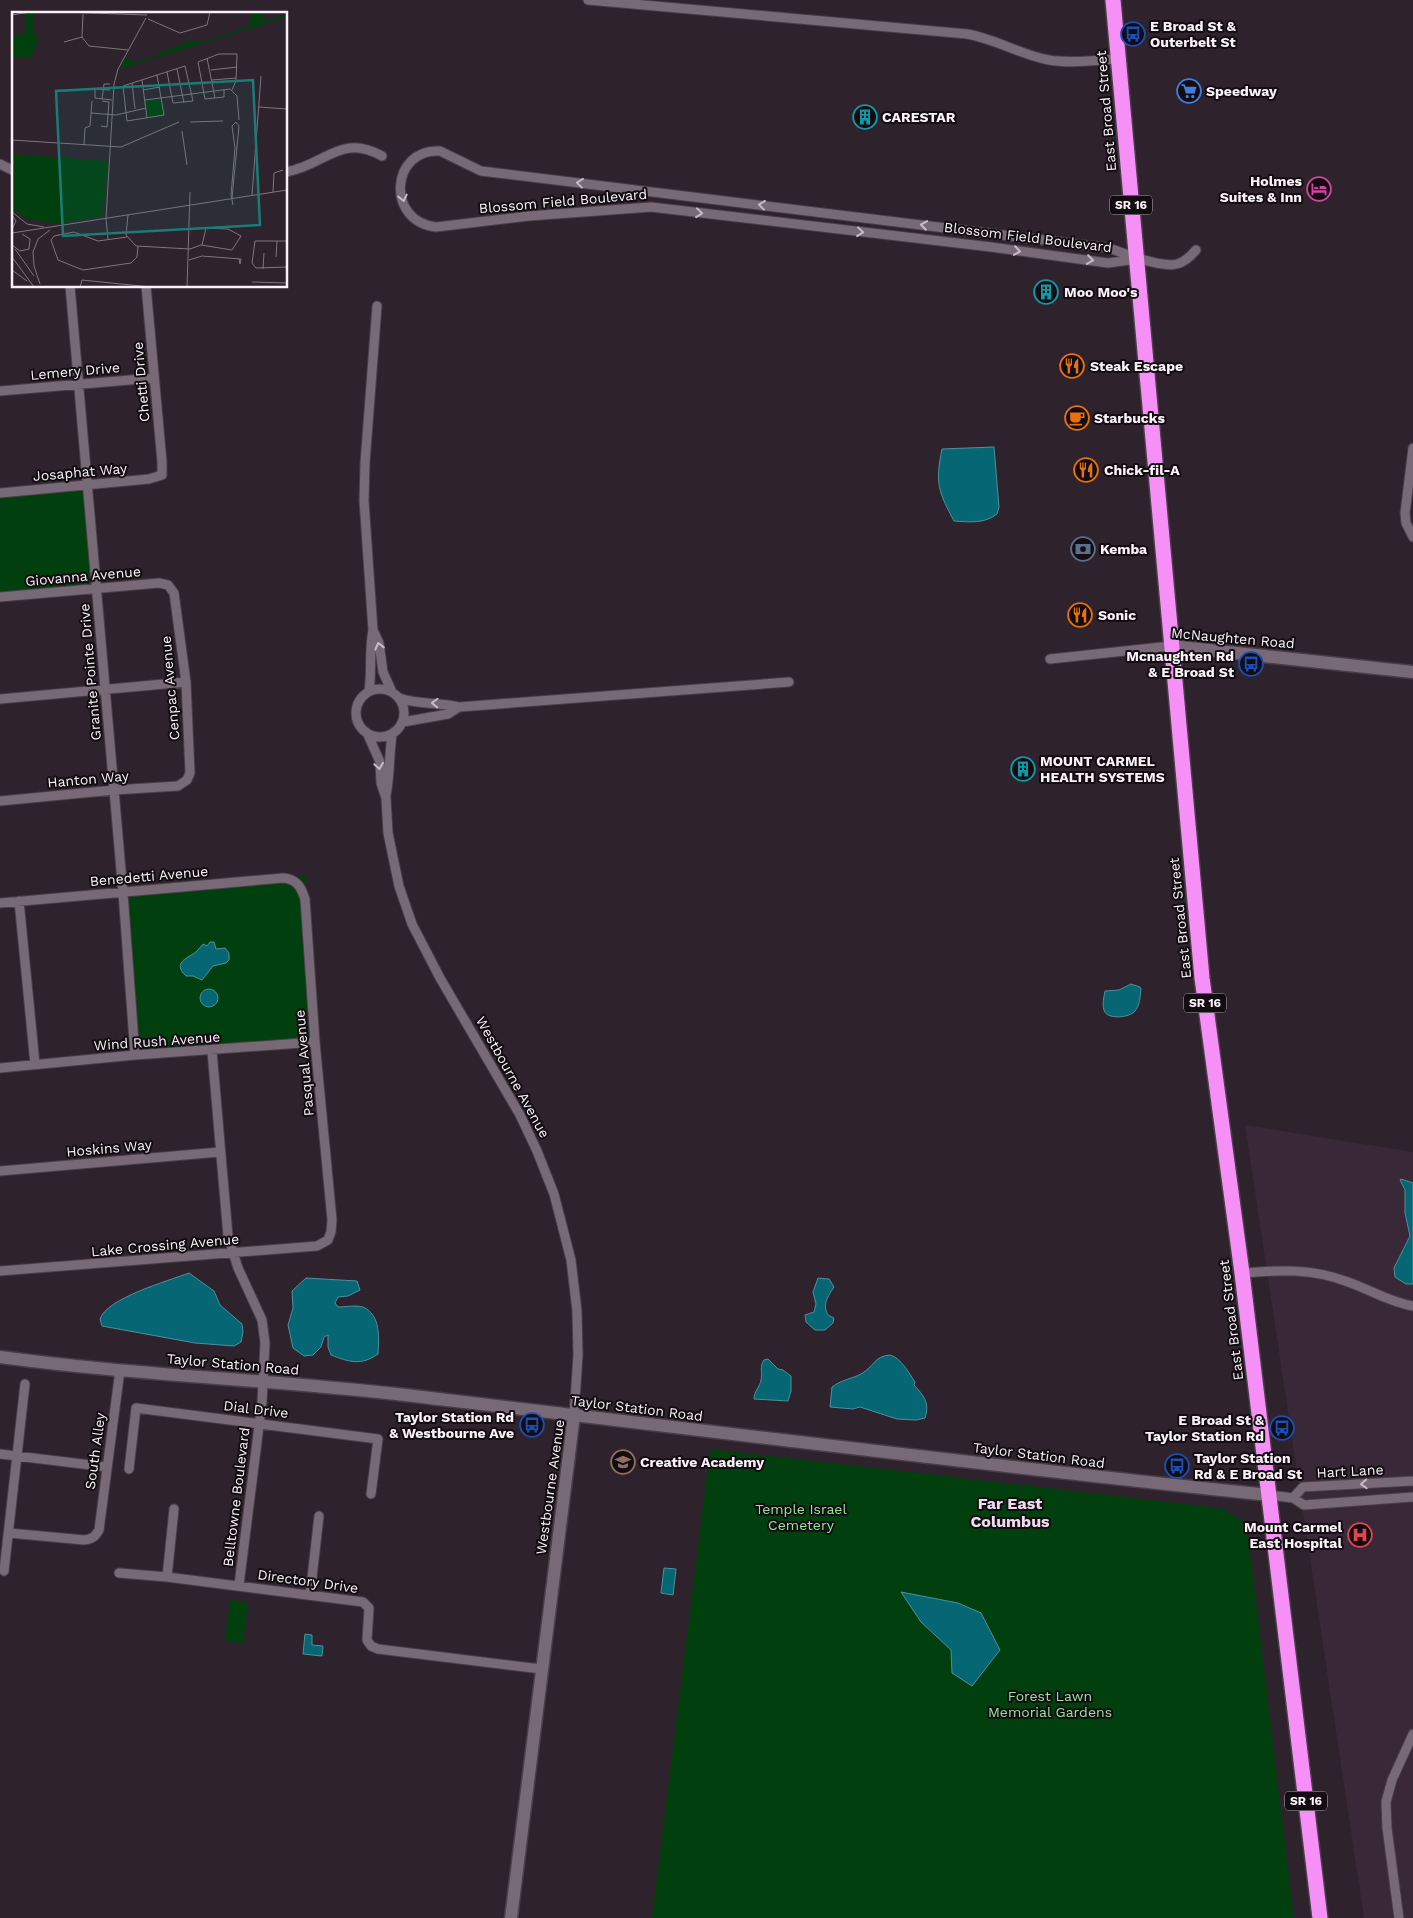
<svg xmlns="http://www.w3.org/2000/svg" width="1413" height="1918" viewBox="0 0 1413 1918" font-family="'Work Sans',sans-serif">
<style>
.built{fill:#392838}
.green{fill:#013f0e}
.water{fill:#066674;stroke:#4f909c}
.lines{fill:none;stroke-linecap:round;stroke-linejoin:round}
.street-casing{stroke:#483e47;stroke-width:11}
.secondary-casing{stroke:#483e47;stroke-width:15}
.highway-casing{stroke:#483e47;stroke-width:18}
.street{stroke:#786976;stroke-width:9}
.secondary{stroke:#786976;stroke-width:12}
.highway{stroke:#f68ff6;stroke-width:15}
.oneway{stroke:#c6bbc5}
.labels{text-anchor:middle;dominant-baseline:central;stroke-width:4;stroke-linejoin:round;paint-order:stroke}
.shield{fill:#130d12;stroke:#b5adb4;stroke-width:1}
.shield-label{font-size:12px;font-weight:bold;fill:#faf1f9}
.poi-label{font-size:14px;font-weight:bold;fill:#faf1f9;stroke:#130d12;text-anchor:start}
.street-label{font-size:14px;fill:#faf1f9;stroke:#130d12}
.park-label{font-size:14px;fill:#95e59a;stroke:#130d12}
.quarter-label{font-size:16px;font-weight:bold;fill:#eeddec;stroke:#130d12}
.inset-road{fill:none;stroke:#80757f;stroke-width:1}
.view{fill:#1b7c75;fill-opacity:0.15;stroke:#1b7c75;stroke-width:2.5}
.inset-edge{fill:none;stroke:#faf1f9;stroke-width:2.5}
</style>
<rect width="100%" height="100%" fill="#2e222d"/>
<path class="built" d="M 1245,1125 L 1413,1152 L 1413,1918 L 1364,1918 Z"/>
<path class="green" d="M 86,484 L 96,589 L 0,597 L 0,493 Z
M 305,876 L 315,1042 L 135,1055 L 123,893 Z
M 710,1449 L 1221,1508 L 1241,1520 L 1248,1535 L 1294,1918 L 652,1918 Z
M 230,1600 L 248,1602 L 243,1643 L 225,1641 Z"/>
<path class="water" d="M 994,447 L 999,507 L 997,514 C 984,524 970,522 954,521 C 938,491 935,483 942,449 Z
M 210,942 L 214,942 L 216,949 L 225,948 L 229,953 L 229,960 L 226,963 L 213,966 L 202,980 L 193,976 L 186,976 C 171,962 189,958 197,951 C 199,949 201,946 203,944 L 207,946 Z
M 1131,984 L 1140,987 L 1141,989 C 1140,997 1140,1005 1135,1011 C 1130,1018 1106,1020 1104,1010 C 1102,1005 1104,996 1105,991 L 1119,990 Z
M200 998a9 9 0 1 1 18 0a9 9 0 1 1-18 0Z
M 1401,1179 L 1413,1183 L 1413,1284 L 1406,1284 L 1395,1277 L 1394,1268 L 1410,1236 L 1405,1213 L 1405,1190 L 1400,1180 Z
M 189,1273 L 214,1291 L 220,1305 L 242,1324 L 243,1332 L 241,1342 L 234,1346 L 195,1343 L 102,1326 L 100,1319 C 107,1298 168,1281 189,1273 Z
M 306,1278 L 357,1281 L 360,1290 L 348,1296 L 338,1297 L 335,1303 L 338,1307 C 345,1307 356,1305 363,1307 C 381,1315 379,1338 378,1354 C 361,1366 349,1362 331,1355 L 328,1347 L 328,1335 L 324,1337 L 321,1347 L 313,1355 L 304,1356 L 293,1348 L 288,1325 L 293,1308 L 292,1291 Z
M 818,1278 L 829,1279 L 834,1287 C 828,1296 822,1305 828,1315 L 834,1318 L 833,1323 L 825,1330 L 815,1330 L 806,1322 L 805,1315 L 814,1312 L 816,1304 L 813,1292 Z
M 890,1355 C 901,1358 909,1373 915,1382 L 914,1385 C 924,1396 930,1403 925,1418 L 916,1420 L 897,1419 L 860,1407 L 853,1409 L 830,1407 L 832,1387 C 841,1380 851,1379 861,1374 C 874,1367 874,1356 890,1355 Z
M 768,1359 L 778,1369 L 783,1370 L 791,1376 L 791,1391 L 788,1401 L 754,1399 C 754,1391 760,1387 761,1380 C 763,1373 759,1367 764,1360 Z
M 664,1568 L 676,1569 L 673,1595 L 661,1593 Z
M 901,1592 L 958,1603 L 981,1613 L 1000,1650 L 972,1686 L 952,1673 L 951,1650 L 921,1622 Z
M 305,1634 L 312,1635 L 312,1645 L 323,1646 L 322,1656 L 303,1654 Z"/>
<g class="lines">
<g class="street-casing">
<path id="street" d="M 588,0 L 967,34 C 996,39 1021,55 1049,60 C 1071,64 1096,60 1118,59
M 0,164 L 14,171
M 286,172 C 326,165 340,133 382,156
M 1137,259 L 1108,263 L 991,247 L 651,207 L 529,216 L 436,227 C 385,221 391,148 440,151 L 481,171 L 1109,248 C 1125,254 1161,268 1177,264 C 1185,262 1191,256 1196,250
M 70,286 L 123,893 L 135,1055
M 0,391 L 153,378
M 1413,448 L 1405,513 L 1406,523 L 1413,537
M 0,493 L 149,479 L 162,475 L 162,462 L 146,286
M 0,597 L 159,583 L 168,585 L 174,593 L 186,682 L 190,773 L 187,780 L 178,786 L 114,790 L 0,801
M 373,630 L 364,501 L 365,463 L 377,306
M 1050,659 L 1171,646
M356 713a24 24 0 1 1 48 0a24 24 0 1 1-48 0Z
M 369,691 C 372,671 369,650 373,630 L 379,643 L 383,672 L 392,692
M 399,698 C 419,705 439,702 459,707 L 448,714 L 403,722
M 0,699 L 186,682
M 459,707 L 789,682
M 368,735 L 380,762 L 381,783 L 386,798 L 388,833 L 399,886 L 412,924 L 440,978 L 520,1115 L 537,1151 L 554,1194 L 571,1260 L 577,1311 L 578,1355 L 574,1415
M 386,795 C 390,776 389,755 392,735
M 19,901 L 35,1064
M 0,903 L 283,878 C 297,879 301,887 305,899 L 315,1042 L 332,1220 L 331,1232 L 328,1240 L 317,1246 L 0,1271
M 212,1051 L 228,1236 L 238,1268 L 262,1320 L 265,1343 L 262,1402 L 239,1585
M 0,1068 L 135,1055 L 315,1042
M 0,1171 L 220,1152
M 1242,1273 C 1281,1270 1311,1268 1348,1282 C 1371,1290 1389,1302 1413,1306
M 0,1454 L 107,1467
M 129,1469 L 136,1408 L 378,1439 L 371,1494
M 1269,1495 L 1293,1498 L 1304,1505 L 1413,1497
M 1293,1498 L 1303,1487 L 1413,1481
M 9,1533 L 84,1540 C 92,1539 95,1537 99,1530 L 120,1370
M 4,1571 L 25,1384
M 119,1573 L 167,1577 L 363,1602 L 369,1608 L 367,1640 L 371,1646 L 378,1649 L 541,1669
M 167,1577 L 174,1509
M 310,1595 L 319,1516
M 1399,1918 L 1387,1828 L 1386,1802 L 1392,1780 L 1413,1734"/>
</g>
<g class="secondary-casing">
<path id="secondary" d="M 1171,646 L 1413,672
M 0,1357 C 131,1375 264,1379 396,1394 C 687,1428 978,1465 1269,1495
M 511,1918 L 574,1415"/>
</g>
<g class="highway-casing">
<path id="highway" d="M 1113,0 L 1202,978 L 1242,1273 L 1320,1918"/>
</g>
<use href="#street" class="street"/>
<use href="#secondary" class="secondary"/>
<use href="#highway" class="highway"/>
</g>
<defs><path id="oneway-chevron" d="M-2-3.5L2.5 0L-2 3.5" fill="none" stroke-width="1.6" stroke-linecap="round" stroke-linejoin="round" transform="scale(1.25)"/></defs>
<g class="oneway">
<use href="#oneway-chevron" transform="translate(580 183) rotate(-173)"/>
<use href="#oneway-chevron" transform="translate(403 198) rotate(77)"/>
<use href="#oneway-chevron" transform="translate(762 205) rotate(-173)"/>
<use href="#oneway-chevron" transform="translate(699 213) rotate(6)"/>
<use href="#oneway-chevron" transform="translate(924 225) rotate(-172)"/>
<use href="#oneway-chevron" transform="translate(860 232) rotate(6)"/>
<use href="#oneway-chevron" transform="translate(1017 251) rotate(8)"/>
<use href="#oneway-chevron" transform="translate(1090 260) rotate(8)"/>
<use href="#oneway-chevron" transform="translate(379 646) rotate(-104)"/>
<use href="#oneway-chevron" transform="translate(435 703) rotate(-178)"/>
<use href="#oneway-chevron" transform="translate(379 766) rotate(81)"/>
<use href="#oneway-chevron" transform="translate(1364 1484) rotate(177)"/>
</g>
<defs>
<g id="bus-ring" transform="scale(1.25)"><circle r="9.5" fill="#130d12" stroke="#1a4fb4" stroke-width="1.5"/><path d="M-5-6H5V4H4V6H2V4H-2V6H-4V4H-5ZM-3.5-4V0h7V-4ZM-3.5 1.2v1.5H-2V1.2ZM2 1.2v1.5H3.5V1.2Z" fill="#1a4fb4"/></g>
<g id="supermarket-ring" transform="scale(1.25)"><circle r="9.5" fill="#130d12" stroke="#3f7fe0" stroke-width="1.5"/><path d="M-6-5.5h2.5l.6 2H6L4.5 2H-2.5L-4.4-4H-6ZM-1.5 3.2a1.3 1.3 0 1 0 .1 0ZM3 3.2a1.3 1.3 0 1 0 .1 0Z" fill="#3f7fe0"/></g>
<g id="building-ring" transform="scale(1.25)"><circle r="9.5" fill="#130d12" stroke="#0f9aa8" stroke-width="1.5"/><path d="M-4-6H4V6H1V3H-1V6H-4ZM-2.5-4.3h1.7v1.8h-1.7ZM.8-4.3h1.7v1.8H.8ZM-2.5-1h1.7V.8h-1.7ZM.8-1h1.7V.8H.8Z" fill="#0f9aa8"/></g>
<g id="hotel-ring" transform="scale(1.25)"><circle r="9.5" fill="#130d12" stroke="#d1479c" stroke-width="1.5"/><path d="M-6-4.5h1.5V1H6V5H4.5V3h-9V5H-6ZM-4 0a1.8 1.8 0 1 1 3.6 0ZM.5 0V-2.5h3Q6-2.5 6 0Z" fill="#d1479c"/></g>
<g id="restaurant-ring" transform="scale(1.25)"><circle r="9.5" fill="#130d12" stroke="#e8710a" stroke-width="1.5"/><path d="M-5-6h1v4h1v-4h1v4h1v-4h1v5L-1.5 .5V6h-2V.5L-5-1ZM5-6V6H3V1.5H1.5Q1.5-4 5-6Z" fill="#e8710a"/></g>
<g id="cafe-ring" transform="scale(1.25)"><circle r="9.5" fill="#130d12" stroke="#e8710a" stroke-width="1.5"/><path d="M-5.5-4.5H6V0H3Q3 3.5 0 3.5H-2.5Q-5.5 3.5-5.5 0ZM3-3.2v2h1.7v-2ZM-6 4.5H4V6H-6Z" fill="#e8710a"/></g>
<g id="bank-ring" transform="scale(1.25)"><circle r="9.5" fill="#130d12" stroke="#5c6f8a" stroke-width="1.5"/><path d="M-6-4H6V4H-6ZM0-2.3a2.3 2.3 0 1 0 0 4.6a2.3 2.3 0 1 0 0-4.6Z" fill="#5c6f8a"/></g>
<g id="school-ring" transform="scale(1.25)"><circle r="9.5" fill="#130d12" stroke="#8d6e63" stroke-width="1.5"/><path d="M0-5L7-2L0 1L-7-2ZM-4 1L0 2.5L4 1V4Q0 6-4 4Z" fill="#8d6e63"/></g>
<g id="hospital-ring" transform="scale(1.25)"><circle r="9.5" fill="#130d12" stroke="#e0444e" stroke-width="1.5"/><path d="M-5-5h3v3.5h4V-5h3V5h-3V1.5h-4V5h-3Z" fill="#e0444e"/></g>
</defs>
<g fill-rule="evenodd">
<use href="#bus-ring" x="1133" y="34"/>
<use href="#supermarket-ring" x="1189" y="91"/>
<use href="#building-ring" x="865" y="117"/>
<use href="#hotel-ring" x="1319" y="189"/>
<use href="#building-ring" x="1046" y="292"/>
<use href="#restaurant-ring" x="1072" y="366"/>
<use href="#cafe-ring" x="1077" y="418"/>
<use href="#restaurant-ring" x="1086" y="470"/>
<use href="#bank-ring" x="1083" y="549"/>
<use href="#restaurant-ring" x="1080" y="615"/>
<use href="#bus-ring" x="1251" y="664"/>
<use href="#building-ring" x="1023" y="769"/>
<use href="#bus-ring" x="532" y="1425"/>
<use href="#bus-ring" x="1282" y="1428"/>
<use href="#school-ring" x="623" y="1462"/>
<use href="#bus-ring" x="1177" y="1466"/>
<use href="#hospital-ring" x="1360" y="1535"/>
</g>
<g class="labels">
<g class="shield">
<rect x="1110" y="195.5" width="42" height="19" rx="4"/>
<rect x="1184" y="993.5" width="42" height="19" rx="4"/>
<rect x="1285" y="1791.5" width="42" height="19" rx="4"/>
</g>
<g class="shield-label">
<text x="1131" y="205">SR 16</text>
<text x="1205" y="1003">SR 16</text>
<text x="1306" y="1801">SR 16</text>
</g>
<g class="poi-label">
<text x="1150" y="26">E Broad St &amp;<tspan x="1150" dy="16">Outerbelt St</tspan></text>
<text x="1206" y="91">Speedway</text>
<text x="882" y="117">CARESTAR</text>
<text x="1302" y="181" text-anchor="end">Holmes<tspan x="1302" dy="16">Suites &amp; Inn</tspan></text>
<text x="1064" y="292">Moo Moo's</text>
<text x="1090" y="366">Steak Escape</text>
<text x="1094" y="418">Starbucks</text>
<text x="1104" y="470">Chick-fil-A</text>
<text x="1100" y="549">Kemba</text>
<text x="1098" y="615">Sonic</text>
<text x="1234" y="656" text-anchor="end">Mcnaughten Rd<tspan x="1234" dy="16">&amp; E Broad St</tspan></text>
<text x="1040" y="761">MOUNT CARMEL<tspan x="1040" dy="16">HEALTH SYSTEMS</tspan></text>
<text x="514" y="1417" text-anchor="end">Taylor Station Rd<tspan x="514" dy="16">&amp; Westbourne Ave</tspan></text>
<text x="1264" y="1420" text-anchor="end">E Broad St &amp;<tspan x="1264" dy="16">Taylor Station Rd</tspan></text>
<text x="1194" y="1458">Taylor Station<tspan x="1194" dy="16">Rd &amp; E Broad St</tspan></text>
<text x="640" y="1462">Creative Academy</text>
<text x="1342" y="1527" text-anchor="end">Mount Carmel<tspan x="1342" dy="16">East Hospital</tspan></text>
</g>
<g class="street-label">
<text transform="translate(1106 111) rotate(-95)">East Broad Street</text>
<text transform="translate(563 201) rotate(-5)">Blossom Field Boulevard</text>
<text transform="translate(1028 237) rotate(7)">Blossom Field Boulevard</text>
<text transform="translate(75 371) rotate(-5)">Lemery Drive</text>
<text transform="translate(141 382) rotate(-95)">Chetti Drive</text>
<text transform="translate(80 472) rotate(-5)">Josaphat Way</text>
<text transform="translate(83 576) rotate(-5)">Giovanna Avenue</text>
<text transform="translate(1233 638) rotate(5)">McNaughten Road</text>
<text transform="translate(90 672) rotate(-95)">Granite Pointe Drive</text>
<text transform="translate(170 688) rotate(-95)">Cenpac Avenue</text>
<text transform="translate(88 779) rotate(-5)">Hanton Way</text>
<text transform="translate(149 876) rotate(-5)">Benedetti Avenue</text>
<text transform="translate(1180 918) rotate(-96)">East Broad Street</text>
<text transform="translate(157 1041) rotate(-4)">Wind Rush Avenue</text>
<text transform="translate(304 1063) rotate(-95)">Pasqual Avenue</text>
<text transform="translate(513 1077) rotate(61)">Westbourne Avenue</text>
<text transform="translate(109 1148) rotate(-5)">Hoskins Way</text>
<text transform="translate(165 1245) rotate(-5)">Lake Crossing Avenue</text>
<text transform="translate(1231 1320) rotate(-97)">East Broad Street</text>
<text transform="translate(233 1364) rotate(5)">Taylor Station Road</text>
<text transform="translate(637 1408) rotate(7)">Taylor Station Road</text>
<text transform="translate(256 1409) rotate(7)">Dial Drive</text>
<text transform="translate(95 1451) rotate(-82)">South Alley</text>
<text transform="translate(1039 1455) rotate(7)">Taylor Station Road</text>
<text transform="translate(1350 1471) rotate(-3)">Hart Lane</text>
<text transform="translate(550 1487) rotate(-82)">Westbourne Avenue</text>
<text transform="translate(236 1497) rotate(-83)">Belltowne Boulevard</text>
<text transform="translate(308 1581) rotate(8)">Directory Drive</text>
</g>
<g class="park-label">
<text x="801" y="1509">Temple Israel<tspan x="801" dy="16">Cemetery</tspan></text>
<text x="1050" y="1696">Forest Lawn<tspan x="1050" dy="16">Memorial Gardens</tspan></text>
</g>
<g class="quarter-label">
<text x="1010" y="1503">Far East<tspan x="1010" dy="18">Columbus</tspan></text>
</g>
</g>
<g transform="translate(12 12)">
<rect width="275" height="275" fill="#2e222d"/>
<path d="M 21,0 L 21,19 L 26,27 L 19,45 L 0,45 L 0,23 L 13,22 L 14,2 ZM 239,0 L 252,0 L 252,10 L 275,2 L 275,5 L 108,57 L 114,45 L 124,50 L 148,43 L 148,38 L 151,40 L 175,30 L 190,30 L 238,14 ZM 149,86 L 152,104 L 135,106 L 133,88 ZM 0,142 L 96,149 L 91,204 L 47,212 L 15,207 L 0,197 Z" fill="#013f0e"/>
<path class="inset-road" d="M 51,0 L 135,3M 71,2 L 70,25 L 77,34 L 116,38M 0,3 L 18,0M 136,7 L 168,21 L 195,13 L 198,0M 52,30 L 70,25M 195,46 L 203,86M 165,57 L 172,91M 199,58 L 225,55M 145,63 L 152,103 L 115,109 L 111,74 L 173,54 L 181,89 L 161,91 L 155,60M 130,68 L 135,106M 200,68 L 224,66M 120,71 L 123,97M 79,77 L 98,78M 83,77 L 83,86 L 100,88M 212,77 L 212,85 L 193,87 L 186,50 L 207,42 L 225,42 L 224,69 L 220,78M 131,78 L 148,75M 90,87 L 92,72 L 98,72M 133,88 L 218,77 L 225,84 L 227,108M 247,95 L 275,97M 79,101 L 104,103 L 134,96M 178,110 L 211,109M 89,114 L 95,115 L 97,90 L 90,89M 170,119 L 175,153M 0,128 L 109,135 L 167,110M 72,133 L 73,116 L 78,114 L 80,89M 261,180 L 262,161 L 271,158M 240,183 L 249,64M 220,186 L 227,114 L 224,110 L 220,114 L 223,136 L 219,183 L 221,193M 0,200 L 15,212 L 32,215M 0,203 L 4,209 L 0,217M 116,203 L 114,223 L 124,234 L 178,237 L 189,233 L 220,238 L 229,224 L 216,217 L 194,216 L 190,233M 94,207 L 96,227M 94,207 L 102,72 L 106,57 L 134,6M 0,221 L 275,178M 115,225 L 86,229 L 62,220 L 42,224 L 39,228 L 46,248 L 71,258 L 119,251 L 125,245 L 126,234M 275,229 L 243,229 L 240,251 L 244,256 L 275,255M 0,233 L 8,239 L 17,237 L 18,227 L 10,222M 3,237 L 22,264M 0,245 L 22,275M 264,245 L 265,229M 177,248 L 190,244 L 229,247 L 228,252 L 227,247M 251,257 L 252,241M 0,258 L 15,269M 240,270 L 275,271M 28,272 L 22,254 L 21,240 L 26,227 L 38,218M 68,275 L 70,268 L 139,275M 175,275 L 178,180"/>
<path class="view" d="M 241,68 L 248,213 L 51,224 L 44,79 Z"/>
<rect width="275" height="275" class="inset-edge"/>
</g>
</svg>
